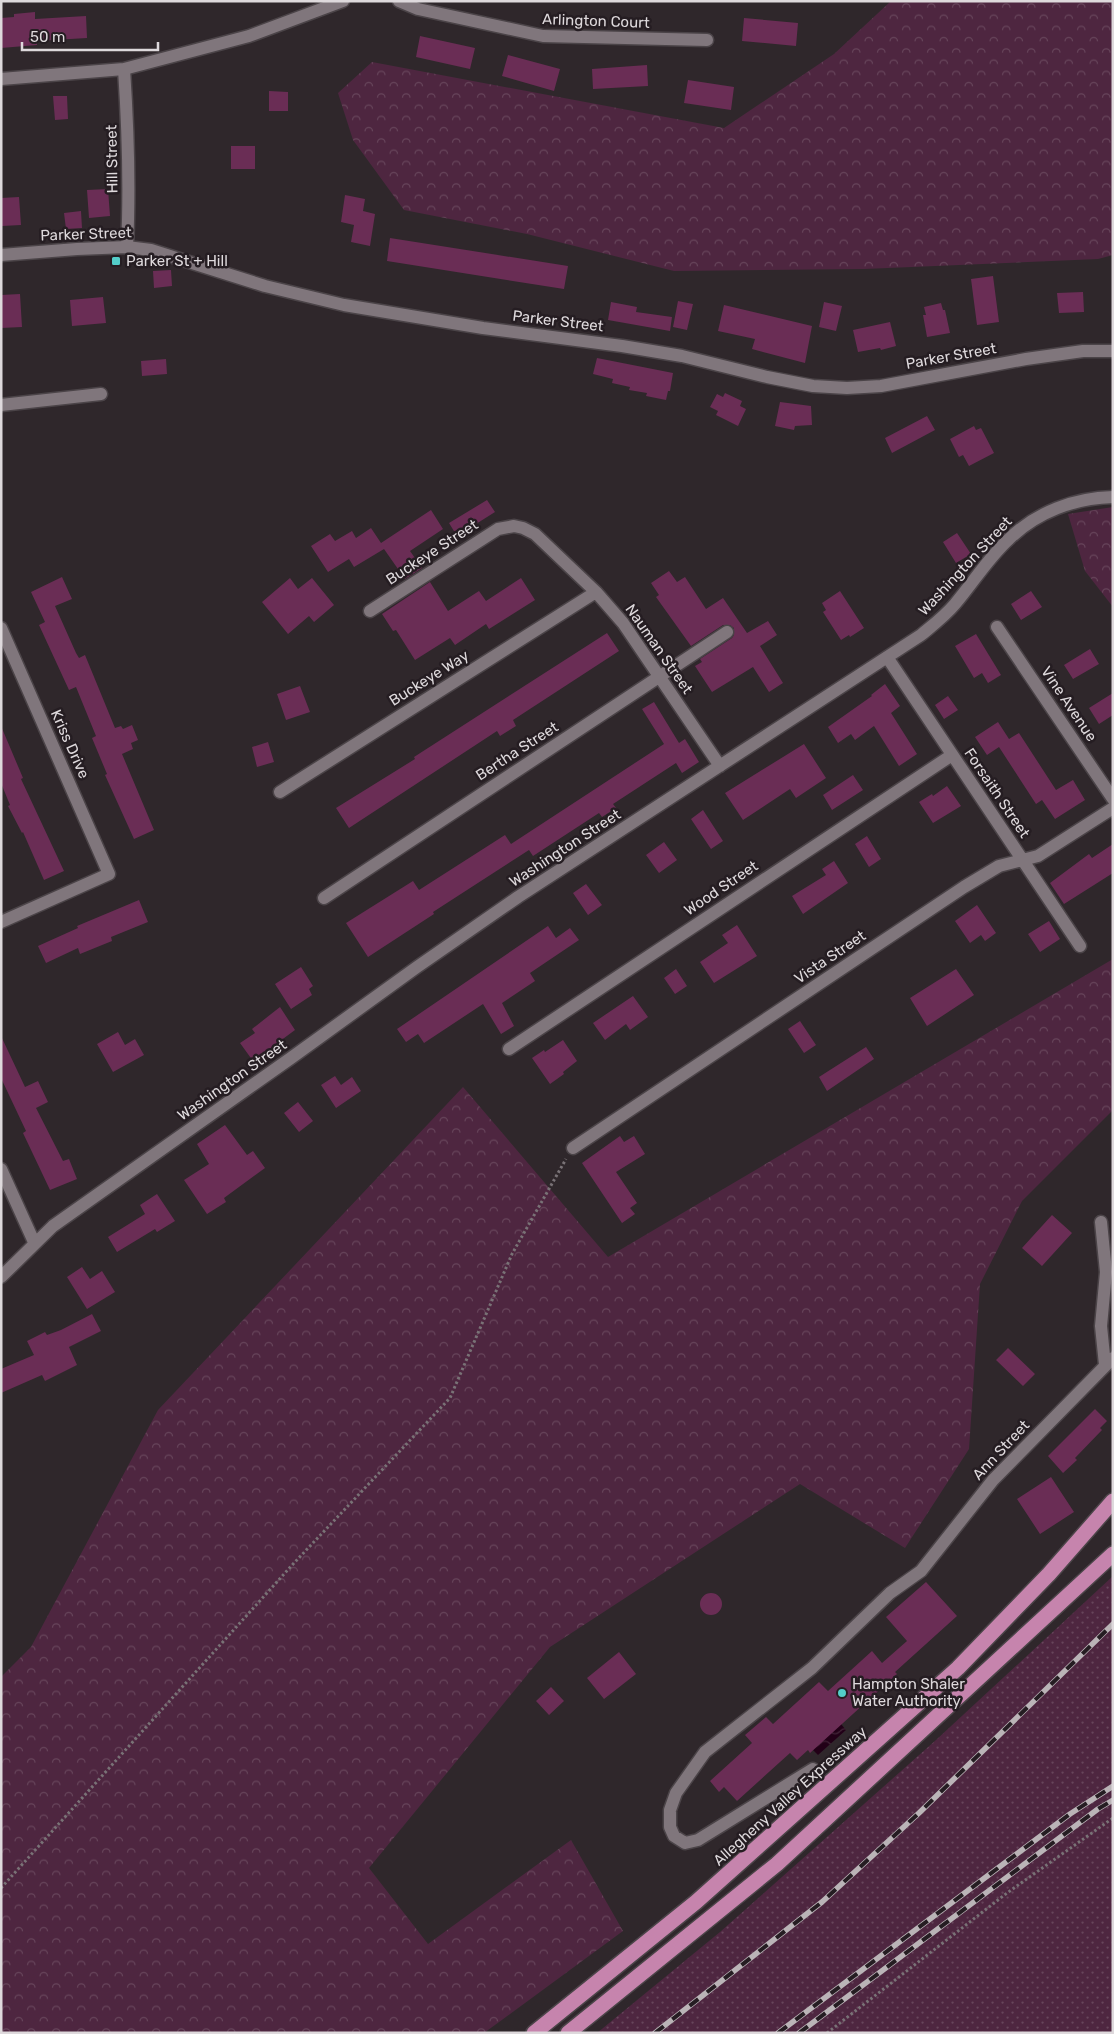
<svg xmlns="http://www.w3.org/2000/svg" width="1114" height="2034" viewBox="0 0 1114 2034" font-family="Rubik,sans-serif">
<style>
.grass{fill:url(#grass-dots)}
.forest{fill:url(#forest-crowns)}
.water{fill:url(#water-waves)}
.building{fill:#6a2d55}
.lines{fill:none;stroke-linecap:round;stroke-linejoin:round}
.minor-casing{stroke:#4b4448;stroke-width:15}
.highway-casing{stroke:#4b4448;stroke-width:18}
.path{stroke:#797276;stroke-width:3;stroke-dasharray:2.5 2.5;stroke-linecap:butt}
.minor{stroke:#80767c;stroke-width:12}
.highway{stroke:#c684ad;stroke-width:15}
.rail-casing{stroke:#bab4b7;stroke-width:5.5}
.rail{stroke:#251d22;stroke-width:4;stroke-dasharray:11;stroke-linecap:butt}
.poi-dot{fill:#53cdc9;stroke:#251d22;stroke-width:2}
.labels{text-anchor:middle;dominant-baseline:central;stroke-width:5;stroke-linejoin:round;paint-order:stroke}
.street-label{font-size:15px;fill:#ded9dc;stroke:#251d22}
.poi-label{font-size:15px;fill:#ded9dc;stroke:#251d22;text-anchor:start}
</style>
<defs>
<pattern id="grass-dots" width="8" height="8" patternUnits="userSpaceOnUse" patternTransform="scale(1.25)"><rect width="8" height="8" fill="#4e2640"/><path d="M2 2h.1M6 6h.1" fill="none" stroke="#67455b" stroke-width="1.8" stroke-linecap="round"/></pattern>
<pattern id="forest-crowns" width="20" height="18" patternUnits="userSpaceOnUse" patternTransform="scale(1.25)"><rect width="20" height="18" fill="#4e2640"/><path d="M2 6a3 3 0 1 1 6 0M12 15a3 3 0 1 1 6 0" fill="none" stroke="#67455b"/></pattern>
<pattern id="water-waves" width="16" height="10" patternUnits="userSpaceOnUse" patternTransform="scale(1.25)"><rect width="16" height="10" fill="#220017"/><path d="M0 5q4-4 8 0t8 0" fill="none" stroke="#422538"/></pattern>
</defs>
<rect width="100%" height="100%" fill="#2f272b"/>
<path class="grass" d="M 1113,1576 L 1113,2033 L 597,2033 L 720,1932 L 936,1740 Z"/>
<path class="forest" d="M 891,1 L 1113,1 L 1113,255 L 1098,259 L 864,269 L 674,271 L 527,234 L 404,210 L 353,140 L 338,93 L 372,62 L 724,128 L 834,54 Z
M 1113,507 L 1113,607 L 1085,571 L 1068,514 Z
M 1113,959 L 1113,1110 L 1022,1201 L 980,1284 L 969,1449 L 905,1548 L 800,1484 L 550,1647 L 369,1868 L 428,1944 L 571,1840 L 623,1931 L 484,2033 L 1,2033 L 1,1677 L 31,1647 L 158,1410 L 463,1087 L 608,1257 Z"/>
<path class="water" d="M 841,1724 L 846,1730 L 818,1755 L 813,1750 Z"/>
<path class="building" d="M 35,12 L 35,19 L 86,16 L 87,38 L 37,41 L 37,45 L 1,48 L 1,18 L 14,17 L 14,14 Z
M 744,18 L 798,23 L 796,46 L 742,41 Z
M 420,36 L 475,48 L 470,69 L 416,57 Z
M 508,55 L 560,69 L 554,91 L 502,76 Z
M 647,65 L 648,86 L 593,89 L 592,69 Z
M 688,80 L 734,87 L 731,110 L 684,103 Z
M 269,91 L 288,92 L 288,111 L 269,111 Z
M 53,96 L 67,96 L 68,119 L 55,120 Z
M 231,146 L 255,146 L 255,169 L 231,169 Z
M 108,189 L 110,216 L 89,218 L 87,190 Z
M 345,195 L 365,199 L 363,211 L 375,214 L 370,246 L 351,242 L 354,225 L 341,222 Z
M 19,197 L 21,225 L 2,226 L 1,198 Z
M 81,211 L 82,228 L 66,229 L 64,213 Z
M 390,238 L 568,266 L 564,289 L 387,261 Z
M 171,270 L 172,286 L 154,288 L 153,271 Z
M 993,276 L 999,322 L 977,325 L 971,279 Z
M 1083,292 L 1084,312 L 1059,313 L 1057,293 Z
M 20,294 L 22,327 L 1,328 L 1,295 Z
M 103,297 L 106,323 L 72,326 L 70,300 Z
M 678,301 L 693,304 L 687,330 L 673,327 Z
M 611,302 L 637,307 L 636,312 L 672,317 L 670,331 L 608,320 Z
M 824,302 L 842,306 L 836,331 L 819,327 Z
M 941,303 L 943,310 L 945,310 L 950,333 L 927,337 L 923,315 L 926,315 L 924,307 Z
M 724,305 L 812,326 L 805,363 L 752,349 L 755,339 L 718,331 Z
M 890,322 L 896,346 L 881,350 L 880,348 L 858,352 L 853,330 Z
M 597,358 L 673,373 L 670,391 L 668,391 L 666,400 L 646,396 L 647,393 L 629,390 L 630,387 L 612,383 L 613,379 L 593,374 Z
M 166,359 L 167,374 L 142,376 L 141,361 Z
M 725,393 L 742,401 L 740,406 L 746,409 L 738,426 L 716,415 L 718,411 L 710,407 L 717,394 L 723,397 Z
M 780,402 L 811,406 L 812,425 L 795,426 L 794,430 L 775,426 Z
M 927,416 L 935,430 L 892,453 L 885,438 Z
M 974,426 L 976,430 L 981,428 L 994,453 L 969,466 L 963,455 L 959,457 L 950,439 Z
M 487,500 L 495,512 L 457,536 L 449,523 Z
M 431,510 L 443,529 L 410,551 L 422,568 L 405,579 L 384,549 L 354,567 L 349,559 L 328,572 L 311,546 L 330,534 L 335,541 L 352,531 L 356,538 L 371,528 L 381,543 Z
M 957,533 L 971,554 L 956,563 L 943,542 Z
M 669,571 L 677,582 L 685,577 L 706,609 L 723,598 L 747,633 L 768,621 L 777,635 L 760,646 L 783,683 L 769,692 L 753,667 L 712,692 L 695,666 L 702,662 L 700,659 L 732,638 L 734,635 L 734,628 L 730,625 L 723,625 L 691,646 L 656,597 L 659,595 L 651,583 Z
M 62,577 L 72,599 L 55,606 L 76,653 L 79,658 L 85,655 L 115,728 L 121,726 L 123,729 L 132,725 L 138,740 L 131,743 L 133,749 L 122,754 L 154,830 L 134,839 L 105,775 L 107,774 L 92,738 L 96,736 L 76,687 L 69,690 L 39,625 L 45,622 L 31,592 Z
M 290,578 L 298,589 L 312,578 L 334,605 L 314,622 L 309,616 L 288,634 L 262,602 Z
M 521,578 L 535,600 L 489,629 L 486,624 L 455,645 L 450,638 L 415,660 L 396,630 L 393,631 L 382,614 L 430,582 L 448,611 L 479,591 L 486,601 Z
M 840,591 L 864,628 L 850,637 L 849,635 L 841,640 L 823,612 L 826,610 L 822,603 Z
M 1031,591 L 1042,607 L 1021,620 L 1011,604 Z
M 607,633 L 619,651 L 513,720 L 516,726 L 500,736 L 497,731 L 349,828 L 336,808 L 415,759 L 414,757 Z
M 976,634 L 1001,675 L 988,683 L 982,673 L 974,678 L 955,646 Z
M 1090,649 L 1099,664 L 1073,679 L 1064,665 Z
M 885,684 L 900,706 L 891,713 L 917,754 L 899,766 L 874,726 L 855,740 L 851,734 L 838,743 L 828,727 L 872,696 L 871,695 Z
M 300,686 L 310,712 L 286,720 L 277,694 Z
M 1113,693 L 1113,715 L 1099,724 L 1089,708 Z
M 948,696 L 958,710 L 944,719 L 935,705 Z
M 654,702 L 679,743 L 685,739 L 699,762 L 682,773 L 676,763 L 613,804 L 616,808 L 602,817 L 599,813 L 533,856 L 529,850 L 433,912 L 434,914 L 368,957 L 346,923 L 413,881 L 419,890 L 505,835 L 511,844 L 664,744 L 642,709 Z
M 998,722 L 1009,739 L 1019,733 L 1056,790 L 1073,780 L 1085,800 L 1055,819 L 1042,800 L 1036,804 L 999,747 L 987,755 L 975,737 Z
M 1,726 L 23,778 L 21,779 L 64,871 L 44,880 L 23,832 L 22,833 L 8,806 L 10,805 L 1,783 Z
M 268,742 L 274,762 L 257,767 L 252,747 Z
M 804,744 L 826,778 L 796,798 L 790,789 L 743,820 L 725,793 Z
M 853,775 L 863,790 L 832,810 L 823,795 Z
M 947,786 L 961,806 L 933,823 L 919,802 L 932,794 L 933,796 Z
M 703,810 L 723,841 L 711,849 L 691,819 Z
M 867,836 L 881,859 L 869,867 L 855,844 Z
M 664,842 L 677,860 L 659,873 L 646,855 Z
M 1113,844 L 1113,873 L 1064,904 L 1050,883 L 1089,854 L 1092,858 Z
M 834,861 L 848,883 L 803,914 L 792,896 L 826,875 L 822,869 Z
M 586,884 L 602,905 L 588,915 L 573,893 Z
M 139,900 L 148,922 L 111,937 L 112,941 L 80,954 L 78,948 L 46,963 L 38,946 L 78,928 L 77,926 Z
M 977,905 L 996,933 L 985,941 L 981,935 L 970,943 L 955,921 Z
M 1049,921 L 1060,939 L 1040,952 L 1028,934 Z
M 737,925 L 757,956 L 714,983 L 700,962 L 728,943 L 722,935 Z
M 548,926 L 556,938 L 570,928 L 579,940 L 530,973 L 535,981 L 502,1003 L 514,1026 L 501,1034 L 483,1004 L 424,1043 L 418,1034 L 406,1042 L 397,1029 Z
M 301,967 L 313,986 L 309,989 L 312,995 L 291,1009 L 275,984 Z
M 676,969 L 687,986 L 675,994 L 664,978 Z
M 956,969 L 974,995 L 927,1026 L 910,998 Z
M 633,996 L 648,1017 L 630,1030 L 626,1024 L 605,1040 L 593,1023 Z
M 280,1007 L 295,1030 L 253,1061 L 240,1043 L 255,1033 L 252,1029 Z
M 800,1021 L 816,1045 L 804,1053 L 788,1029 Z
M 118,1032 L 125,1045 L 135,1039 L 144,1055 L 113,1072 L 97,1044 Z
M 1,1036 L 25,1087 L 38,1081 L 48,1102 L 36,1108 L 63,1161 L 69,1159 L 77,1179 L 50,1190 L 23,1133 L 26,1131 L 1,1078 Z
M 563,1040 L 577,1061 L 563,1072 L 564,1074 L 550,1084 L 532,1058 L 544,1050 L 545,1052 Z
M 866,1047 L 874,1059 L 827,1091 L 819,1077 Z
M 335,1076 L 341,1085 L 352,1077 L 361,1091 L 336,1108 L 321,1085 Z
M 298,1102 L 313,1121 L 299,1132 L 284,1113 Z
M 225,1125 L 247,1155 L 253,1151 L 265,1168 L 224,1198 L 226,1202 L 207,1214 L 184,1180 L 209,1164 L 197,1144 Z
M 620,1136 L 624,1142 L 634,1136 L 645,1154 L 616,1172 L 637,1203 L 630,1208 L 635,1214 L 622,1223 L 582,1163 Z
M 157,1194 L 175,1221 L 157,1232 L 155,1229 L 117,1252 L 108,1237 L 145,1214 L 140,1205 Z
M 1052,1215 L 1072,1233 L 1042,1266 L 1022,1248 Z
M 82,1267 L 90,1279 L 102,1271 L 115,1292 L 87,1309 L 67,1277 Z
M 92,1314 L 101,1331 L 69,1347 L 77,1365 L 45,1381 L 42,1375 L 1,1393 L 1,1369 L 34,1355 L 27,1341 L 45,1332 L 47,1335 L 61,1330 Z
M 1008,1348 L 1035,1374 L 1023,1386 L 996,1360 Z
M 1095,1409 L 1107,1421 L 1100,1428 L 1102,1430 L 1075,1458 L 1077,1460 L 1063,1473 L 1048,1456 Z
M 1051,1477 L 1074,1512 L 1040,1534 L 1017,1499 Z
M 926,1582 L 957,1616 L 895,1672 L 897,1674 L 810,1753 L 808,1750 L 797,1760 L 790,1753 L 737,1801 L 724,1787 L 719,1792 L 710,1781 L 752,1743 L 745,1735 L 766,1717 L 773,1724 L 819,1682 L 828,1691 L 872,1651 L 882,1663 L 907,1641 L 886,1617 Z
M700 1604a11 11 0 1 1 22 0a11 11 0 1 1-22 0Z
M 619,1652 L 636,1674 L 604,1699 L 587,1678 Z
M 551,1687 L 564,1701 L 549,1715 L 536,1701 Z"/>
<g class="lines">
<g class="minor-casing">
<path id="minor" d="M 399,1 L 418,9 L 543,36 L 707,40
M 124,69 C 128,129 130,188 127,247
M 1,79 L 124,69 L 249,36 L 343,1
M 1,255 L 77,249 L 127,247 L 151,250 L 265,286 L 344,305 L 483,328 L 622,346 L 682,356 L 767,377 L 813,386 L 847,388 L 881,386 L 1026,359 L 1083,351 L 1113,351
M 1,405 L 101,394
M 370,611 L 498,529 L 514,526 L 523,528 L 535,534 L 596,592 L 623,623 L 720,766
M 997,627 L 1113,799
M 1,628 L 109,874 L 1,922
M 887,657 L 1080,946
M 280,792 L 596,592
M 324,898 L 727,632
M 509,1049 L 952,755
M 573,1148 L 964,887 L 999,866 L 1038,856 L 1113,808
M 1,1169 L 34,1242
M 1101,1222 L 1106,1272 L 1101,1326 L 1105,1365
M 1,1277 L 53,1226 L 291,1058 L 417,967 L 518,897 L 921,635 C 933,625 945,616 955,604 C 973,583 988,558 1009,539 C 1037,512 1074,498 1113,497
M 813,1769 L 698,1840 L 685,1843 L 674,1836 L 670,1827 L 670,1810 L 676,1793 L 705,1752 L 812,1668 L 890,1593 L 921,1571 L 993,1480 L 1113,1358"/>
</g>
<g class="highway-casing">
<path id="highway" d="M 534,2033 L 696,1902 L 958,1668 L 1049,1574 L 1113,1501
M 568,2033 L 777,1864 L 1113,1554"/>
</g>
<path class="path" d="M 1,1888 L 294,1563 L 450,1398 L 512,1254 L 566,1159
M 827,2033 L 1007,1893 L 1113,1818"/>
<use href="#minor" class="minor"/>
<use href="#highway" class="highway"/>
<g class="rail-casing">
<path id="rail" d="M 655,2033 L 822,1902 L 919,1813 L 1113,1624
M 778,2033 L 1070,1814 L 1113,1786
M 799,2033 L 1098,1809 L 1113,1800"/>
</g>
<use href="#rail" class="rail"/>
</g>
<g class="poi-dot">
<rect x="111" y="256" width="10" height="10" rx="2.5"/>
<circle cx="842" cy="1693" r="5"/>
</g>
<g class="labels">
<g class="street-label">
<text transform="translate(596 21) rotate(2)">Arlington Court</text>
<text transform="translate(112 159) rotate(-91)">Hill Street</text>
<text transform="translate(86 234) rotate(-2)">Parker Street</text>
<text transform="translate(558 321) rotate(7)">Parker Street</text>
<text transform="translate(951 356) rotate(-10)">Parker Street</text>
<text transform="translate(432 552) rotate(-33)">Buckeye Street</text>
<text transform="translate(965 566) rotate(-47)">Washington Street</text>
<text transform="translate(659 649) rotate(55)">Nauman Street</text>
<text transform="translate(429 678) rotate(-32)">Buckeye Way</text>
<text transform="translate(1069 704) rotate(56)">Vine Avenue</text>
<text transform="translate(70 744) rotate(66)">Kriss Drive</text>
<text transform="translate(517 751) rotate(-33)">Bertha Street</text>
<text transform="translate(997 793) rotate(56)">Forsaith Street</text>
<text transform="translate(565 848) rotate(-33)">Washington Street</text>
<text transform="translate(721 888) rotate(-34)">Wood Street</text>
<text transform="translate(830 957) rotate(-34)">Vista Street</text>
<text transform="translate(232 1080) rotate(-35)">Washington Street</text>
<text transform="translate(1001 1450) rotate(-47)">Ann Street</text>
<text transform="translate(790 1796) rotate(-42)">Allegheny Valley Expressway</text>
</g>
<g class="poi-label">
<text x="126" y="261">Parker St + Hill</text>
<text x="852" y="1684">Hampton Shaler<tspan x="852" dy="17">Water Authority</tspan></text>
</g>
</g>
<rect width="1114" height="2034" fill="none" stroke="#ded9dc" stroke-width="5"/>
<path d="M22 42v8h136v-8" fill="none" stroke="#ded9dc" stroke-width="2.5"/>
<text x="30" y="42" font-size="15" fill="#ded9dc" stroke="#251d22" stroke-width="4" paint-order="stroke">50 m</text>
</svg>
